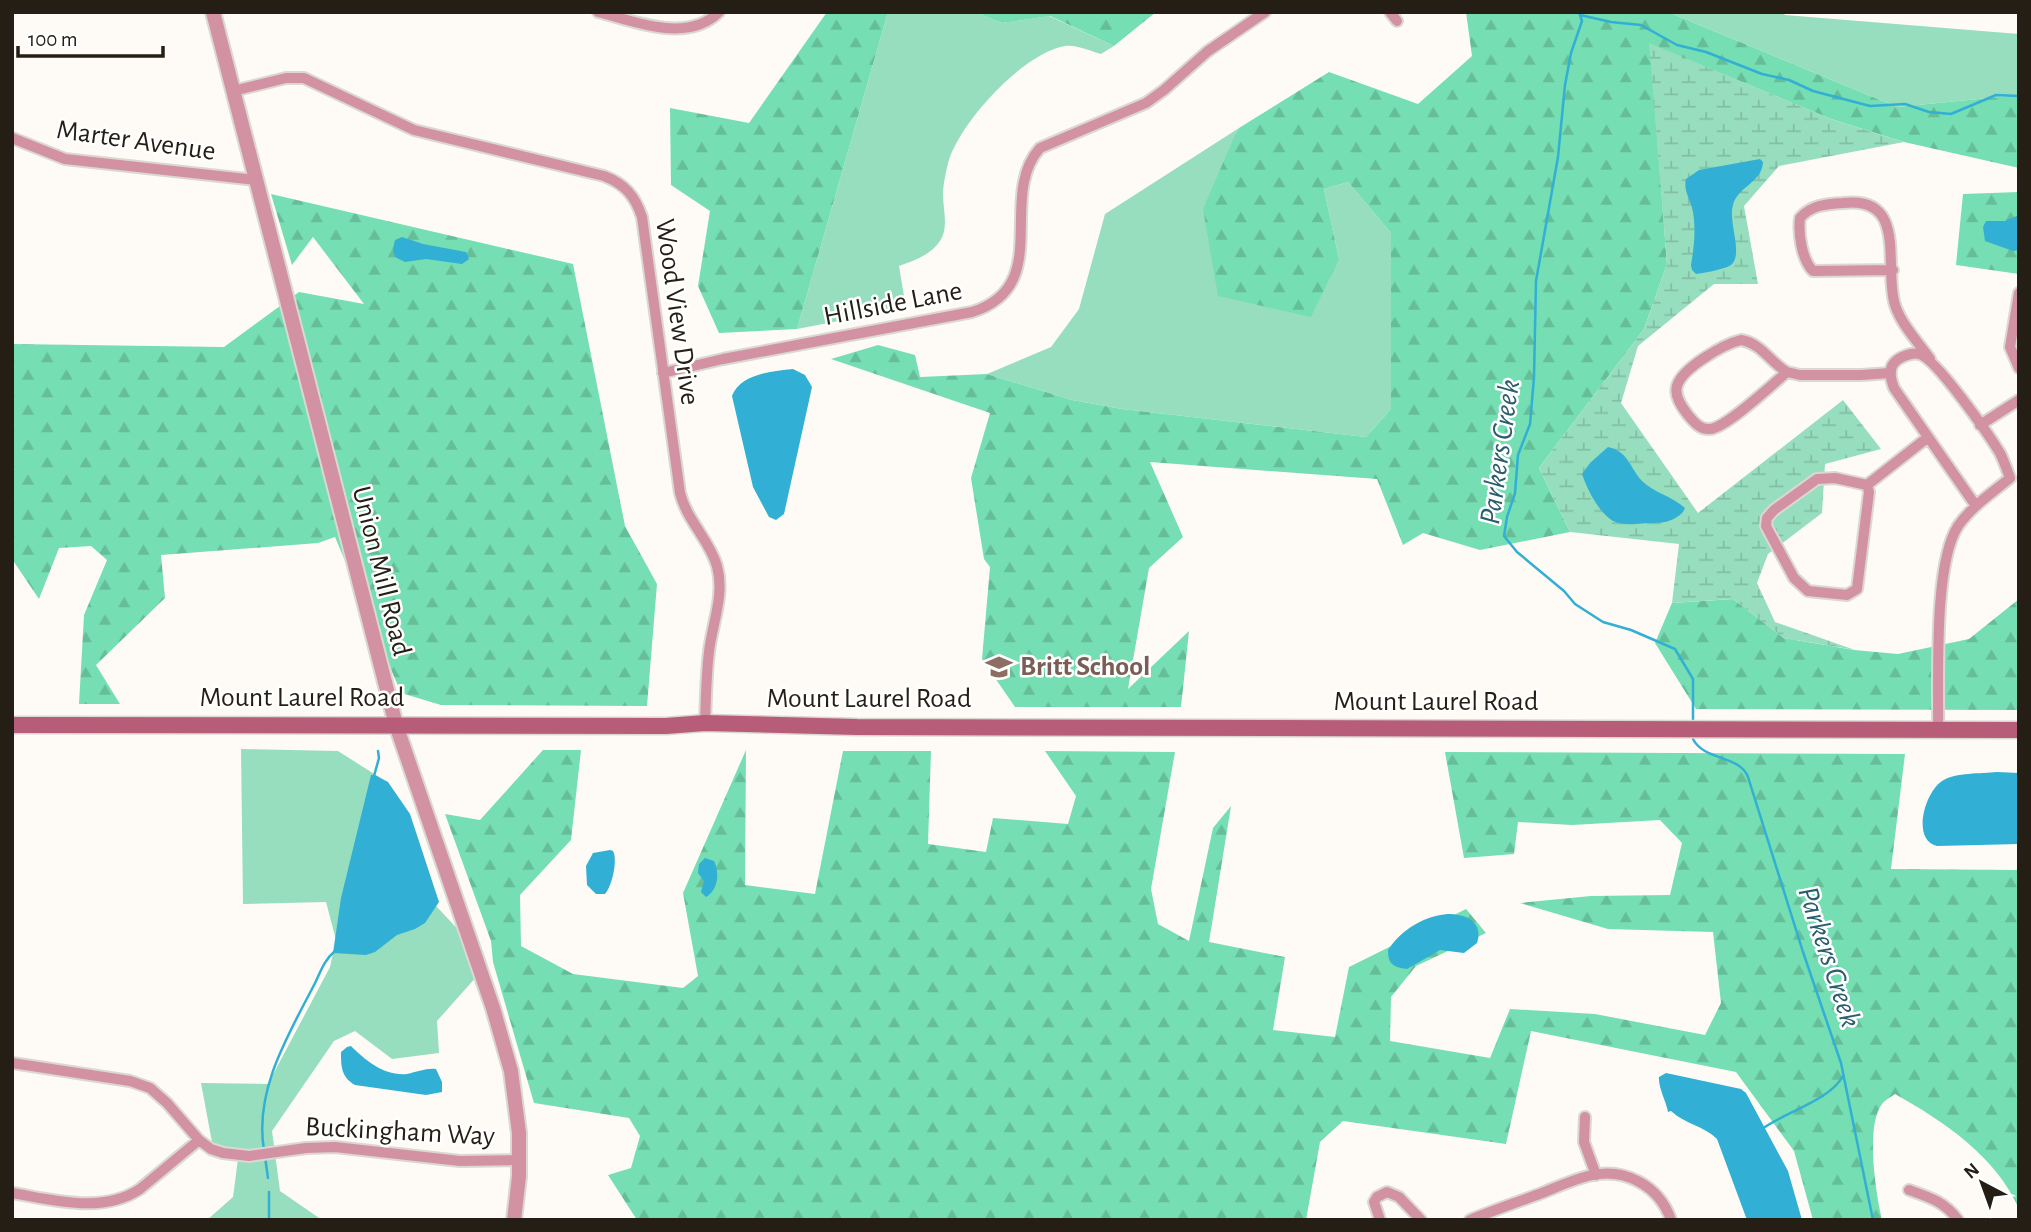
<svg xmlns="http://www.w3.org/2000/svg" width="2031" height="1232" viewBox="0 0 2031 1232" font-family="'Alegreya Sans',sans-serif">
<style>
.green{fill:#97debe}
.forest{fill:url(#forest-firs)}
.wetland{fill:url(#wetland-marsh)}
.water{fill:#32afd4}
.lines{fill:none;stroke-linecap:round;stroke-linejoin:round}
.stream{stroke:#32afd4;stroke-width:2.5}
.minor-casing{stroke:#dbd8d2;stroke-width:14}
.tertiary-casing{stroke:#dbd8d2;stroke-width:18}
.secondary-casing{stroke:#dbd8d2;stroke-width:19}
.minor{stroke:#d292a3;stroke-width:10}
.tertiary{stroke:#d292a3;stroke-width:14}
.secondary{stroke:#b75d79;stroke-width:16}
.labels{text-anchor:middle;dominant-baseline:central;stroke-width:5;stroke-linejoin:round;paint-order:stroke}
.street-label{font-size:28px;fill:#241e15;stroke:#fff}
.education-label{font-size:28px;font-weight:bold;fill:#785e54;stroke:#fff;text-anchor:start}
.water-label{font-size:30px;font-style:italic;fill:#2c5d6d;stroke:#fff}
</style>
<defs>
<pattern id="forest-firs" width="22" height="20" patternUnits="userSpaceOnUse" patternTransform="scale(1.75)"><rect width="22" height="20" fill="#75deb2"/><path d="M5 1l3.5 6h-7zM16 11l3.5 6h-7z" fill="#65be98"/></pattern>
<pattern id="wetland-marsh" width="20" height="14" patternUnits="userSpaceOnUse" patternTransform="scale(1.75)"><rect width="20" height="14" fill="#97debe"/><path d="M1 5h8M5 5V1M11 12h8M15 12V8" fill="none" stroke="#82bea2"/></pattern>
</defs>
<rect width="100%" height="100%" fill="#fefbf6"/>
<path class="green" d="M 888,12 L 975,12 L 1002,23 L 1049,16 L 1114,46 L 1101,54 C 1091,51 1075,44 1065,46 C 1023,53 959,123 948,163 C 946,172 943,185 943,194 C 943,210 949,227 940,241 C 931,255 913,261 899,266 L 906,308 L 797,329 Z
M 1668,12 L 1782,12 L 1785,15 L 2019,34 L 2019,95 L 1897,107 Z
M 1239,128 L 1236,133 L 1339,259 L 1324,189 L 1348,182 L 1391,233 L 1391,409 L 1366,437 L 1122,409 L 1072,400 L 987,374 L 1051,347 L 1079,309 L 1105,214 Z
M 241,749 L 338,751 L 379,777 L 423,892 L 466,938 L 478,975 L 437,1021 L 439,1053 L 392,1059 L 355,1031 L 334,1041 L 272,1131 L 280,1191 L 322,1220 L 207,1220 L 233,1197 L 238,1159 L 214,1153 L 201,1083 L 268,1084 L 330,967 L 336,940 L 326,902 L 243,904 Z"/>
<path class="forest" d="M 827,12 L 888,12 L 797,329 L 719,333 L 698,286 L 710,211 L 671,185 L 670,108 L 749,123 Z
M 975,12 L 1156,12 L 1114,46 L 1050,16 L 1002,23 Z
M 1466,12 L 1668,12 L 1897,107 L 2019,95 L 2019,168 L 1904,142 L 1831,119 L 1650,44 L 1667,264 L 1644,329 L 1539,468 L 1570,532 L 1480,550 L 1423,533 L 1403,545 L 1377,479 L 1150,462 L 1183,537 L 1149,568 L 1128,689 L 1189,631 L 1181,707 L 1015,707 L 982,659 L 990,567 L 984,559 L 971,478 L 990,413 L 831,359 L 878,345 L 915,355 L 920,377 L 987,374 L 1072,400 L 1122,409 L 1366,437 L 1391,409 L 1391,233 L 1348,182 L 1324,189 L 1339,259 L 1311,317 L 1218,296 L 1203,209 L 1236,133 L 1239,128 L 1329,72 L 1418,104 L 1472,56 Z
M 2019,192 L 2019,274 L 1956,265 L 1963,194 Z
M 271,194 L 573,264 L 625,526 L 657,584 L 647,706 L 441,705 L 401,693 L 335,537 L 318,543 L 161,555 L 165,598 L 96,665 L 120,704 L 79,704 L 84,615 L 107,560 L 91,546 L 59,548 L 39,599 L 12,559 L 12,344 L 224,347 L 299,292 L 364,304 L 313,237 L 292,265 Z
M 1733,599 L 1784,638 L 1854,650 L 1898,654 L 1969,639 L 2019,599 L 2019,710 L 1696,709 L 1655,643 L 1672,603 Z
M 543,750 L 581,750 L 571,840 L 520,895 L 521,946 L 573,974 L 683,988 L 698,976 L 683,893 L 746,750 L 745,885 L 815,894 L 843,751 L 931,751 L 928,844 L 986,852 L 993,818 L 1068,824 L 1076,796 L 1045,751 L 1175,752 L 1151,889 L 1158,924 L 1189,941 L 1213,828 L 1231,806 L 1209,942 L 1285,957 L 1273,1030 L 1335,1037 L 1349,967 L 1466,909 L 1486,933 L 1416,966 L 1391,997 L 1390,1041 L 1490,1058 L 1510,1009 L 1595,1014 L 1705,1035 L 1721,1003 L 1713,932 L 1608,929 L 1520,903 L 1591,896 L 1670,895 L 1682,843 L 1660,820 L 1572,825 L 1518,822 L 1514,854 L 1464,858 L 1445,752 L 1905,754 L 1891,869 L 2019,870 L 2019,1209 C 1996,1156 1943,1121 1895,1094 C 1891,1097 1885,1100 1882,1104 C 1865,1127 1876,1193 1882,1220 L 1813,1220 L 1794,1151 L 1736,1072 L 1531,1031 L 1506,1144 L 1343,1121 L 1320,1142 L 1306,1220 L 637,1220 L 608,1175 L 631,1168 L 640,1136 L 629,1118 L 534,1103 L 493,962 L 491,941 L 445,814 L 480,820 Z"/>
<path class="wetland" d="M 1649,43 L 1831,119 L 1904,142 L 1779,166 L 1744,206 L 1758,284 L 1714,284 L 1638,346 L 1621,403 L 1698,513 L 1843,400 L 1881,449 L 1825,464 L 1822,513 L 1768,554 L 1757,583 L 1775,622 L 1855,650 L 1784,638 L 1733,599 L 1672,603 L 1679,544 L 1570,532 L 1539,468 L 1644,329 L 1667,264 Z"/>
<path class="water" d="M 1760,159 L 1763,162 C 1762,183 1738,186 1733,205 C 1728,222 1743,253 1732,264 C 1728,269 1703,273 1696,274 L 1692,270 L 1691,265 C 1694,247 1696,230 1693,212 C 1691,200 1683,191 1686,179 L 1699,170 Z
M 2019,215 L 2019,250 L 2013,251 L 1985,241 L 1983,227 L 1986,221 L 2005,221 Z
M 402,237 L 423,244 L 466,252 L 469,259 L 462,264 L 426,259 L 405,262 L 395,257 L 393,249 L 395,240 Z
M 793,369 L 805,375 L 812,387 L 784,514 L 776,520 L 769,517 L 753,487 L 732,396 C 740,374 772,371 793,369 Z
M 1608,447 C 1628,451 1630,468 1642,481 C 1654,493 1672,496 1685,508 L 1683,512 C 1672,523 1662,523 1647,523 C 1636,524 1623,526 1613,521 C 1599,513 1587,489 1582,474 L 1590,463 Z
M 1997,772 L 2019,773 L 2019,844 L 1937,846 C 1911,840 1925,792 1942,781 C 1956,772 1981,774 1997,772 Z
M 371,775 L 375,775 L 388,782 L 410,814 L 439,902 L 425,923 L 415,929 L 397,935 L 375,952 L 366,955 L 333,953 L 341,898 Z
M 610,850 L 613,851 C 618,860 612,886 605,894 L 596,894 L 587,885 L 586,866 L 593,853 Z
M 705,858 L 714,861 C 720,873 718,890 706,897 L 701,892 L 704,881 L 698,873 L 699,864 Z
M 1448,914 C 1466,914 1484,922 1477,943 L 1464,953 L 1440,950 L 1407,969 C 1393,967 1388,964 1388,950 C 1402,929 1424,916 1448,914 Z
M 351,1046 C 366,1061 384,1076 407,1074 C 417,1072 426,1068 436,1069 L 442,1082 L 442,1092 L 426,1095 L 355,1085 C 341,1077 341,1066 341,1052 L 347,1047 Z
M 1666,1073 L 1741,1089 L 1746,1093 L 1788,1171 L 1802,1220 L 1747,1220 L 1717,1139 C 1704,1126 1685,1124 1671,1111 L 1668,1112 C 1666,1101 1658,1087 1659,1077 Z"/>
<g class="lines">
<path class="stream" d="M 1579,12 L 1582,21 L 1571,53 L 1565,85 L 1558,157 L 1536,281 L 1534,377 L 1530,424 L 1518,455 L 1515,493 L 1507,517 L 1504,536 L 1517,552 L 1564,591 L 1575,604 L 1603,622 L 1631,630 L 1675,649 L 1693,679 L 1693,721
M 1580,15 L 1611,22 L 1641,25 L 1677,45 L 1706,52 L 1762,74 L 1789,80 L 1813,91 L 1870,106 L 1905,104 L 1929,112 L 1951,114 L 1996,95 L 2019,96
M 1693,739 C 1704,761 1740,755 1748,777 L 1803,952 L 1841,1063 L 1873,1220
M 374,776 L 379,758 L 378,751
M 1762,1129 C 1785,1112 1829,1101 1843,1076
M 264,1150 C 254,1092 287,1037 313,987 C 320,974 323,961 335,951
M 265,1157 L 268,1178
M 269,1192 L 269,1220"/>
<g class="minor-casing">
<path id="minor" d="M 598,12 C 634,21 687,44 719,12
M 1390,12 L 1397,21
M 233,91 L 286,78 L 304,78 L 414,130 L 604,176 C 625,184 635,196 642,217 L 680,493 C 687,521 709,539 717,566 C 725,595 712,624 709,652 C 706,676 706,700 705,723
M 12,138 L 65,159 L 256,180
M 1893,270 L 1813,271 C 1802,260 1798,234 1800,218 C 1811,205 1826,204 1843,203 C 1909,195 1883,268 1895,305 C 1901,324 1918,342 1930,359
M 2019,293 L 2010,347 L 2019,368
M 1741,340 C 1761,343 1771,363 1787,372 C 1773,384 1726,428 1710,429 C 1700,430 1694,422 1688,415 C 1682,407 1674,396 1677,386 C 1682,368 1724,344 1741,340 Z
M 1787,372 L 1800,375 L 1861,375 L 1890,373
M 663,373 L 723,359 L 972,312 C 1055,286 996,197 1040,148 L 1146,103 L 1164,90 L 1208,51 L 1265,12
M 1980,425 L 2019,400
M 1867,485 L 1869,492 L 1857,589 L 1847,595 L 1808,591 L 1794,578 L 1766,526 L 1767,518 L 1774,510 L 1817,479 L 1835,478 L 1867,485 L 1927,438
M 1938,730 C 1939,681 1933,565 1958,526 C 1972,506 1992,493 2010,478 C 2007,470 2004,461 2000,453 C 1989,435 1936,358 1919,354 C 1912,352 1899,357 1894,363 C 1888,370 1891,380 1894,388 L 1976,506
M 12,1063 L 130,1081 L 150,1088 L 167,1103 L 199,1140 L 211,1149 L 223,1153 L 249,1156 L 306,1148 L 335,1147 L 460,1161 L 519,1160
M 1585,1117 L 1584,1142 L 1596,1175
M 1909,1190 C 1929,1197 1945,1202 1958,1220
M 12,1193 C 54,1200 103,1214 140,1189 L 199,1140
M 1380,1220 L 1374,1202 L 1377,1197 L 1387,1192 L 1399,1197 L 1421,1220
M 1470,1220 C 1494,1210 1518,1202 1542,1193 C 1557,1187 1572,1180 1588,1176 C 1624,1167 1659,1185 1671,1220"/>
</g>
<g class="tertiary-casing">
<path id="tertiary" d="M 213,12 L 396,725 L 493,1008 L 511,1071 L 519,1133 L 519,1176 L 514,1220"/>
</g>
<g class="secondary-casing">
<path id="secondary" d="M 12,725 L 666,726 L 705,723 L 857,727 L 2019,730"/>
</g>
<use href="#minor" class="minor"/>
<use href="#tertiary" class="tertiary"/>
<use href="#secondary" class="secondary"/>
</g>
<defs>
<g id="school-bare" transform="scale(2.1)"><path d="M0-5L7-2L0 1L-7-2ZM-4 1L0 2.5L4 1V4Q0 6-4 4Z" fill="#8d6e63" stroke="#fff" stroke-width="2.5" paint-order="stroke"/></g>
</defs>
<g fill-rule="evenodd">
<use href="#school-bare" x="999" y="667"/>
</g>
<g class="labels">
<g class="street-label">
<text transform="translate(136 141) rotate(8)">Marter Avenue</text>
<text transform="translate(893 304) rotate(-11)">Hillside Lane</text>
<text transform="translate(677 312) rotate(82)">Wood View Drive</text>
<text transform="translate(381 571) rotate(76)">Union Mill Road</text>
<text x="302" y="698">Mount Laurel Road</text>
<text x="869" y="699">Mount Laurel Road</text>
<text x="1436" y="702">Mount Laurel Road</text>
<text transform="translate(400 1132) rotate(3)">Buckingham Way</text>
</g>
<g class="education-label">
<text x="1020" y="667">Britt School</text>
</g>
<g class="water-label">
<text transform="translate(1500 452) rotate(-82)">Parkers Creek</text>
<text transform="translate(1829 957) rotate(72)">Parkers Creek</text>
</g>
</g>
<rect width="2031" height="1232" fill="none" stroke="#241e15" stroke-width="28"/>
<g transform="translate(1982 1183) rotate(319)" stroke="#ffffff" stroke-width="5" paint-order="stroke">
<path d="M0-5L12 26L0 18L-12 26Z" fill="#241e15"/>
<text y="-10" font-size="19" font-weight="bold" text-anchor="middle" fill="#241e15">N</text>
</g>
<path d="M18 46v10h145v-10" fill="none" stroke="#241e15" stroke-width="3.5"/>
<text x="28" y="46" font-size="21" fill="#241e15" stroke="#ffffff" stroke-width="5" paint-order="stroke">100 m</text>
</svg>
